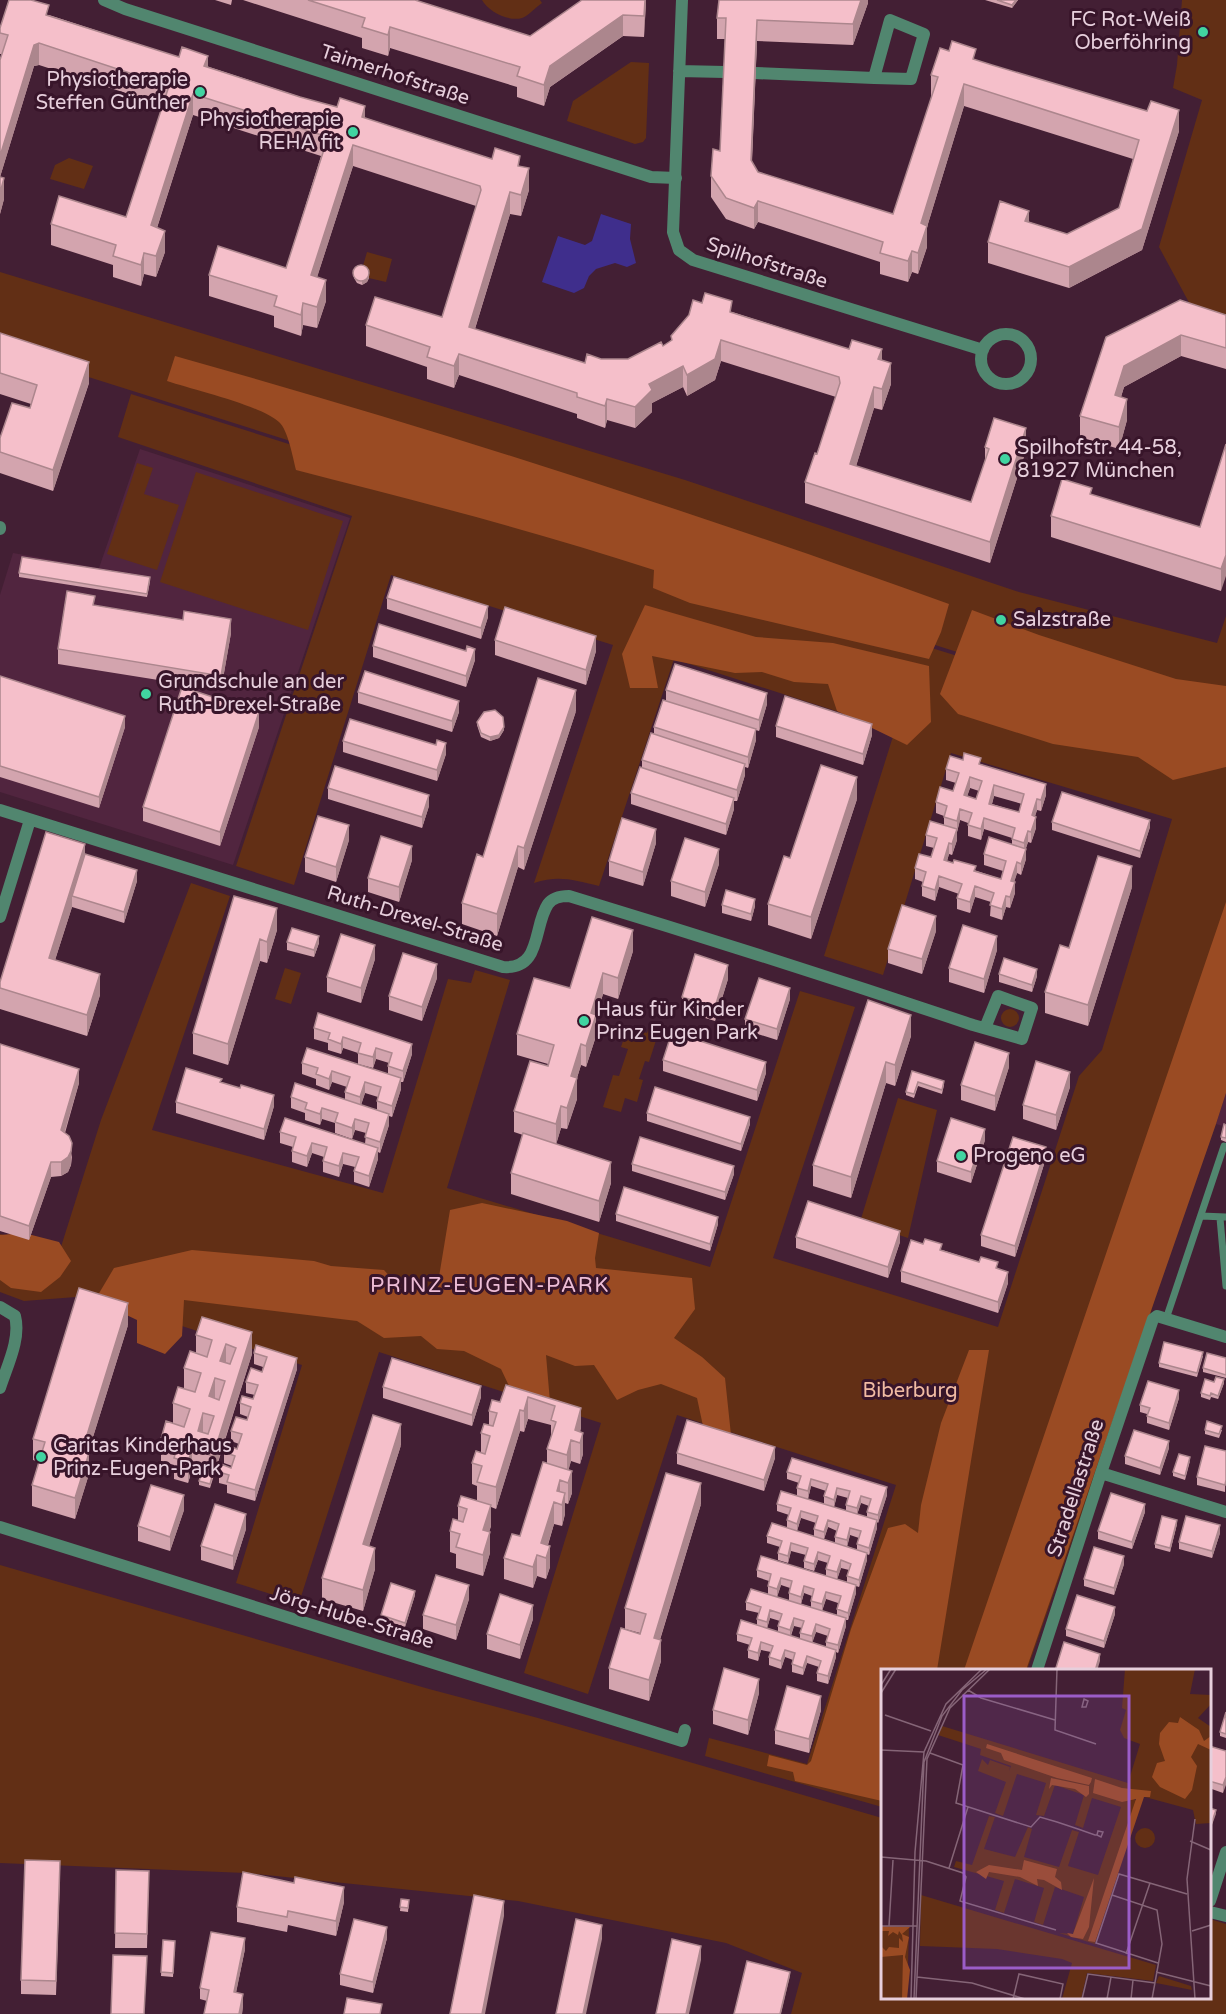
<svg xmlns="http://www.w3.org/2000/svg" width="1226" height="2014" viewBox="0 0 1226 2014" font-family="'Varela Round',sans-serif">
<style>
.built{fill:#51253f}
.green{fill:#622f15}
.forest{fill:#9a4b23}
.water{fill:#3f2e8c}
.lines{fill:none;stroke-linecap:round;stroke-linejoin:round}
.service{stroke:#51866f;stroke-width:7}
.minor{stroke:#51866f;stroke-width:12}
.wall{fill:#d3a4ae;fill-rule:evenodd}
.shaded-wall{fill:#ac868d}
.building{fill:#f5bfca;stroke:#ac868d;stroke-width:1.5;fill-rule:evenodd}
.poi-dot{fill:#41d4a1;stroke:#38152a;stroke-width:2}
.labels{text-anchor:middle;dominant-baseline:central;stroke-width:6;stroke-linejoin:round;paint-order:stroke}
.poi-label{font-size:20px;fill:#e7cfdc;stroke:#38152a;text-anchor:start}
.street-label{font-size:20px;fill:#e7cfdc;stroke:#38152a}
.park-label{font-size:20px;fill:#f1bba3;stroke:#38152a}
.neighbourhood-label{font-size:21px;letter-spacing:1.5px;fill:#edbdd6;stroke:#38152a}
.inset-road{fill:none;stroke:#856577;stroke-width:1.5}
.view{fill:#9b5dc8;fill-opacity:0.15;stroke:#9b5dc8;stroke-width:3}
.inset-edge{fill:none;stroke:#e7cfdc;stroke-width:3}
</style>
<rect width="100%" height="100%" fill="#431f34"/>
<path class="built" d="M 140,449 L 350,518 L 233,865 L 0,792 L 0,595 L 13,553 L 99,568 Z
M 1226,1093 L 1226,1127 L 1216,1124 Z"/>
<path class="green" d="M 482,0 L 540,0 L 542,3 C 536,7 528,16 522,18 C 508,22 488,11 482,0 Z
M 1182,0 L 1226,0 L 1226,321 L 1192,308 L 1159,247 L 1202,100 L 1173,88 L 1177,65 Z
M 631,62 L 649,63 L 646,138 L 643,142 L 635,144 L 567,121 L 573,101 Z
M 69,158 L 93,166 L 84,189 L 50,179 L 55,165 Z
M 367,252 L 392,259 L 386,282 L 360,276 Z
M 0,272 L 685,480 L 1019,592 L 1217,643 L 1226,616 L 1226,737 L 0,349 Z
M 131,394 L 437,491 L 581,540 L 977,662 L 1226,745 L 1226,1038 L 1148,1323 L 1027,1670 L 882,1670 L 882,1807 L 705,1756 L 709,1738 L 807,1764 L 896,1485 L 677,1415 L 588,1694 L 524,1673 L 601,1423 L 379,1352 L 299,1603 L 236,1583 L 302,1365 L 89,1296 L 24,1301 L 0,1292 L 0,1234 L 60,1250 L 101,1120 L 191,883 L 230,896 L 152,1130 L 383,1193 L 448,979 L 471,983 L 475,970 L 510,980 L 447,1188 L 710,1267 L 800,991 L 855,1007 L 773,1258 L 998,1327 L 1079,1076 L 1102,1050 L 1172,819 L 951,753 L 883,975 L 824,956 L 895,730 L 674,659 L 599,886 C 573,880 559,875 534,883 L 613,645 L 391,575 L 294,885 L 236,866 L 352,516 L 118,437 Z
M 137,463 L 153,468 L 144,494 L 179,505 L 157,570 L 107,554 Z
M 196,472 L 343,521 L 308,630 L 160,582 Z
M 285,968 L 301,973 L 291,1004 L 275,999 Z
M1001 1018a9 9 0 1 1 18 0a9 9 0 1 1-18 0Z
M 628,1026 L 647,1033 L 649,1028 L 659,1031 L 649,1062 L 645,1061 L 639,1079 L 643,1080 L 637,1102 L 625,1098 L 621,1112 L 603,1107 L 613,1075 L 619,1076 L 628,1049 L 621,1047 Z
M 898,1098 L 937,1110 L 908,1238 L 860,1222 Z
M 0,1565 L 429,1689 L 538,1718 L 882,1818 L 882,1998 L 1210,1998 L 1210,1919 L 1226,1924 L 1226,2014 L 791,2014 L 802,1973 L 726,1943 L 518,1901 L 246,1873 L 0,1863 Z"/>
<path class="forest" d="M 175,356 C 436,429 694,512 949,604 L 941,632 L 929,659 L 690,603 L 653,588 L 654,570 C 536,531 416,501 296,470 C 293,458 288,430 279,422 C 260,405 194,390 167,381 Z
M 645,605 L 756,637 L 833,643 L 929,666 L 931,722 L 907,745 L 837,711 L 828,684 L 794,682 L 762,672 L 735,673 L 652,656 L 658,688 L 630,688 L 622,654 Z
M 972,610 L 1039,635 L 1176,679 L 1226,686 L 1226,767 L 1173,780 L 1138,757 L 1053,744 L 958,714 L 940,694 Z
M 1226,902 L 1226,1093 L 1216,1124 L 1026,1670 L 964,1670 Z
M 482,1203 L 567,1221 L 599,1233 L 595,1258 L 596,1268 L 692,1278 L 695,1309 L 674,1338 L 702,1357 L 725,1378 L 731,1435 L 703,1426 L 697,1398 L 661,1384 L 638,1390 L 617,1400 L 594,1365 L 575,1366 L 546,1355 L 550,1402 L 511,1390 L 501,1369 L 464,1351 L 437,1349 L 421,1336 L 384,1338 L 357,1321 L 184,1300 L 182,1336 L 165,1354 L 137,1343 L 137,1320 L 95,1300 L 114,1268 L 192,1250 L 314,1261 L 331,1266 L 384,1270 L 400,1288 L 437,1289 L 450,1210 Z
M 24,1233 L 59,1242 L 71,1261 L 60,1277 L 41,1292 L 11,1288 L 0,1280 L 0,1235 Z
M 969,1350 L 989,1350 L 937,1670 L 882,1670 L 882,1801 L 795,1781 L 793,1772 L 767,1766 L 769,1755 L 807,1765 L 811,1761 L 851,1629 L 888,1528 L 905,1524 L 918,1533 L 921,1505 L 941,1423 Z"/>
<path class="water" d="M 601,214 L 631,224 L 630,239 L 636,263 L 627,267 L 615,263 L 596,269 L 589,276 L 584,288 L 574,293 L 542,282 L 558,236 L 585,245 L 592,241 Z"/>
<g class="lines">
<path class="service" d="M 1201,1216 L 1226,1217
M 1220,1218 L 1226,1286
M 1166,1319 L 1224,1146 L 1226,1147"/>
<path class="minor" d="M 104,0 L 125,9 L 651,177 L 676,178
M 682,0 L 673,232 L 679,250 L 693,260 L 983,350
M 890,20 L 924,34 L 911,79 L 874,78 Z
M 679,71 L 725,72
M 755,73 L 874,78
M981 359a25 25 0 1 1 50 0a25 25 0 1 1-50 0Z
M 0,527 L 0,529
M 0,810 L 503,967 C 542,970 533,926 548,904 C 553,897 562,896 569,896 C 704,937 839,980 973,1025 L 1022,1039 L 1032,1008 L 998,996 L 985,1028
M 0,917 L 30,820
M 0,1307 L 15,1316 C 21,1339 7,1366 0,1388
M 1101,1473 L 1226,1512
M 0,1527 L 644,1729 L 682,1741 L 685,1730
M 1037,1670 L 1101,1473 L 1153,1319 L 1157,1316 L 1226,1337
M 1210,1901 L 1226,1852
M 1210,1912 L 1226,1916"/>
</g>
<path class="wall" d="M 215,0 L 232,0 L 231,5 Z
M 243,0 L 415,0 L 530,36 L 646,0 L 644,37 L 623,36 L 550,87 L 544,106 L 517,97 L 517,87 L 390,48 L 388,56 L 362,48 L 362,38 Z
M 868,0 L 868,3 L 853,45 L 757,41 L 752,162 L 758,172 L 893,214 L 932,96 L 931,96 L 931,75 L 976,60 L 1179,131 L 1142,250 L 1069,288 L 988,263 L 988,242 L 1029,222 L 1067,234 L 1119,208 L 1133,159 L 964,106 L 927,227 L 927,247 L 918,274 L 912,272 L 908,282 L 880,274 L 880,262 L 758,222 L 754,229 L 726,219 L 711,197 L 711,176 L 720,151 L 725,39 L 717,39 L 717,18 Z
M 985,0 L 1018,0 L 1012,8 Z
M 49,15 L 492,159 L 520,166 L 529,190 L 521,216 L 510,214 L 475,329 L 585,363 L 601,359 L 628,359 L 663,346 L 671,341 L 671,336 L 732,312 L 882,360 L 891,384 L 882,410 L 874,408 L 856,466 L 971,502 L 985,462 L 985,447 L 1026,450 L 990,563 L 805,503 L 805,482 L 817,454 L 836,397 L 721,361 L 715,380 L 687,396 L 683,387 L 652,403 L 652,412 L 635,428 L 607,420 L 605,428 L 577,418 L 577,414 L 459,375 L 454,388 L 427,379 L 427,367 L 366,346 L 366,325 L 442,317 L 476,206 L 353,166 L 317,277 L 326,301 L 317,328 L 303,325 L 301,336 L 274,327 L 274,316 L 209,296 L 209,275 L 286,268 L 321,156 L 193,115 L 157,228 L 165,252 L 156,277 L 144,274 L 141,286 L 113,277 L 113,265 L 51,245 L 51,224 L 126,217 L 163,105 L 39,65 L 34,66 L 0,177 L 4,199 L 0,214 L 0,60 L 2,54 L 0,54 L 0,28 Z
M 354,275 L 369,278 L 367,282 L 362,285 L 357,283 L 354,278 Z
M 1226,315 L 1226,369 L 1181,356 L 1124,387 L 1121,397 L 1127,420 L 1119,449 L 1080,437 L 1080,416 L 1106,337 Z
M 0,333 L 89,383 L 53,491 L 0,473 L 0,452 L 30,408 L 31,404 L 0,394 Z
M 1226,444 L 1221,591 L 1051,537 L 1051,516 L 1092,495 L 1200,527 Z
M 19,573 L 150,581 L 147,597 L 19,577 Z
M 387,598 L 488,617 L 481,639 L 387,609 Z
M 231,633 L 221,690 L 58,664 L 58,649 Z
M 495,640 L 596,651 L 586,685 L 495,655 Z
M 373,646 L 475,660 L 466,687 L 373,657 Z
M 0,676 L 125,727 L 99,808 L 0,777 Z
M 666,690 L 767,704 L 759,731 L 756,730 L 756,740 L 748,768 L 745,767 L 745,775 L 737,801 L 734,801 L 734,809 L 726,835 L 631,804 L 631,793 L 642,768 L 642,760 L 654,734 L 654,727 L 666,701 Z
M 358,692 L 459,712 L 452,732 L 358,703 Z
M 576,711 L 524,870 L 518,867 L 497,936 L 462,924 L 462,903 L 483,857 Z
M 477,722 L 504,730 L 499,738 L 490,741 L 481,737 L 477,725 Z
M 776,726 L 872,735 L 863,765 L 776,737 Z
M 259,727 L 220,846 L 143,821 L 143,807 Z
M 343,741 L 446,754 L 437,781 L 343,752 Z
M 981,764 L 1046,795 L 1041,811 L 1037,810 L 1035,816 L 1036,828 L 1031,843 L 1028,842 L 1026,848 L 1026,859 L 1021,875 L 1017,873 L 1014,882 L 1015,893 L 1010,908 L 1006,907 L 1002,920 L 990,916 L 991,902 L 975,897 L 970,913 L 957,909 L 957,898 L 959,894 L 939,887 L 935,901 L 922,896 L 922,886 L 923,882 L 915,879 L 915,868 L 931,857 L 934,848 L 926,846 L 926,835 L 944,825 L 944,816 L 936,813 L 936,802 L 953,791 L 956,783 L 946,780 L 946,769 ZM 970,788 L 979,791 L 976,799 L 967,796 ZM 994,796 L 1022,804 L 1019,812 L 992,804 ZM 960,820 L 968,823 L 968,836 L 981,840 L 984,829 L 1012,838 L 1012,844 L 984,854 L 984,865 L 1003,871 L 1001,879 L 947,861 L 949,854 L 952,855 L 957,840 L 957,832 Z
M 328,788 L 429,806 L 422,828 L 328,799 Z
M 857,799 L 811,939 L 768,925 L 768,904 L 790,858 Z
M 1052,822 L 1150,827 L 1140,858 L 1052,830 Z
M 349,840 L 336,882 L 305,872 L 305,857 Z
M 656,843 L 643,886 L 609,876 L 609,861 Z
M 85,854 L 137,881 L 124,923 L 72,907 L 55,960 L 100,995 L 87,1036 L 0,1009 L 0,982 Z
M 412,860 L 399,902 L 368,892 L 368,878 Z
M 719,864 L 705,907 L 671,896 L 671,881 Z
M 1132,887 L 1088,1026 L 1045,1013 L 1045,992 L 1069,948 Z
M 234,896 L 277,930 L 267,963 L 260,961 L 228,1065 L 193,1054 L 193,1033 Z
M 722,905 L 755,906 L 751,921 L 722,913 Z
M 936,931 L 922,974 L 888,963 L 888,949 Z
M 287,942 L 319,943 L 314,957 L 287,950 Z
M 997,950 L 984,993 L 949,982 L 949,968 Z
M 633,951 L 618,999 L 603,994 L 596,1017 L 596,1036 L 586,1067 L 581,1065 L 577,1078 L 577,1099 L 567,1129 L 561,1128 L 556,1144 L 611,1183 L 599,1222 L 511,1194 L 511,1173 L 523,1135 L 514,1132 L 514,1111 L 548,1064 L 517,1055 L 517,1034 L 570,988 Z
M 375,959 L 361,1003 L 327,992 L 327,977 Z
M 999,974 L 1037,976 L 1032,992 L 999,982 Z
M 437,978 L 422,1021 L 389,1010 L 389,996 Z
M 728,979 L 715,1021 L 682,1011 L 682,997 Z
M 790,999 L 777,1040 L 745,1030 L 745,1019 Z
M 868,1000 L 911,1036 L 895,1086 L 886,1083 L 851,1198 L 813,1186 L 813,1165 Z
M 314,1028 L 412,1054 L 403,1082 L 401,1082 L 401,1089 L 392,1117 L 389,1116 L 389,1125 L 380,1153 L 378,1152 L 378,1159 L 369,1187 L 354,1182 L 354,1171 L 355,1167 L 343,1164 L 339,1177 L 323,1172 L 323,1161 L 324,1157 L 312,1153 L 307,1167 L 292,1162 L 292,1151 L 293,1147 L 280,1143 L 280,1132 L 365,1144 L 366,1133 L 355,1130 L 352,1139 L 335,1133 L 335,1123 L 322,1119 L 320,1125 L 305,1120 L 305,1113 L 291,1108 L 291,1097 L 345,1099 L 345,1092 L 347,1087 L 332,1082 L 329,1090 L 316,1085 L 316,1079 L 302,1074 L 302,1063 L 388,1074 L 388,1066 L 389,1063 L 376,1059 L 373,1068 L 358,1064 L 358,1053 L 343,1048 L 341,1054 L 328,1050 L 328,1043 L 314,1039 ZM 365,1093 L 378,1097 L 377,1101 L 377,1110 L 361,1105 Z
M 0,1044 L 79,1083 L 65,1133 L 72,1157 L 71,1165 L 68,1172 L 61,1176 L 51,1177 L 29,1240 L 0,1231 Z
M 663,1060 L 766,1073 L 757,1101 L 663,1071 Z
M 1009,1067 L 995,1111 L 961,1100 L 961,1085 Z
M 912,1071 L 944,1085 L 942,1094 L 918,1086 L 914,1098 L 906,1095 L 906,1092 Z
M 1070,1087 L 1056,1130 L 1023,1119 L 1023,1105 Z
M 176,1102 L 274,1106 L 264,1140 L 176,1113 Z
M 647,1113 L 750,1124 L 741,1151 L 647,1121 Z
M 1226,1125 L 1226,1142 L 1221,1140 L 1221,1137 Z
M 985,1140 L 971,1183 L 937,1172 L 937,1161 Z
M 1046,1158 L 1015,1257 L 981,1246 L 981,1235 Z
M 632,1164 L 734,1174 L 725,1200 L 632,1171 Z
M 616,1214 L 718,1224 L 710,1251 L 616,1221 Z
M 796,1237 L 900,1242 L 888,1278 L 796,1248 Z
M 942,1250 L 998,1268 L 1008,1283 L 998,1313 L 901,1282 L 901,1271 Z
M 202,1317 L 252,1354 L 210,1488 L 199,1485 L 199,1481 L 202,1473 L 192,1470 L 188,1483 L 174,1479 L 174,1465 L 161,1461 L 161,1439 L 173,1423 L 173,1403 L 184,1389 L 184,1368 L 196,1353 L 196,1335 Z
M 128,1325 L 88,1453 L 89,1474 L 75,1519 L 32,1506 L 32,1485 L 39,1462 L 33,1460 L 33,1439 Z
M 256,1345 L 297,1369 L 255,1501 L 227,1493 L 227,1485 L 219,1483 L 219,1472 L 231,1468 L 232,1466 L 224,1463 L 224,1452 L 237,1449 L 239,1444 L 231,1441 L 231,1431 L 247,1420 L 248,1417 L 240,1414 L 240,1403 L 253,1399 L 255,1395 L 246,1393 L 246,1382 L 262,1372 L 263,1367 L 254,1364 L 254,1353 Z
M 1203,1356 L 1197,1377 L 1159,1367 L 1159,1363 Z
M 1226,1358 L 1226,1378 L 1203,1372 L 1203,1368 Z
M 1214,1382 L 1224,1383 L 1218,1399 L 1211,1397 L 1210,1400 L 1201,1397 L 1201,1393 Z
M 506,1385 L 581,1408 L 580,1432 L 583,1454 L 580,1464 L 571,1461 L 568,1470 L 572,1493 L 568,1504 L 565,1503 L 565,1514 L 562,1526 L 554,1524 L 548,1545 L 550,1567 L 546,1579 L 537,1576 L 533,1588 L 504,1579 L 504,1558 L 520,1536 L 547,1464 L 547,1449 L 551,1438 L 551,1425 L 528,1419 L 524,1432 L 520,1431 L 496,1509 L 491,1507 L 491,1526 L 489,1532 L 490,1553 L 483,1576 L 456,1568 L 456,1554 L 450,1552 L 450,1531 L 458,1520 L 458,1506 L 477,1500 L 477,1486 L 472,1484 L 472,1463 L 481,1453 L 481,1433 L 489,1425 L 489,1411 L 500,1402 Z
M 383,1387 L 481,1397 L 472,1426 L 383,1398 Z
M 1179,1398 L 1169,1430 L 1147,1423 L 1147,1414 L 1140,1412 L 1140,1405 Z
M 1205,1430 L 1222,1430 L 1219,1438 L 1205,1434 Z
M 401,1445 L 369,1546 L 375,1569 L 363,1611 L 322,1599 L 322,1578 Z
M 1169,1448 L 1160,1475 L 1125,1464 L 1125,1456 Z
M 1226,1451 L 1225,1492 L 1197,1485 L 1197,1477 Z
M 677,1453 L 775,1458 L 764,1491 L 677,1464 Z
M 1190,1461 L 1185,1480 L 1173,1476 L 1173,1472 Z
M 787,1472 L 887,1495 L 878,1523 L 877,1522 L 877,1528 L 869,1555 L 867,1554 L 867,1560 L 859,1587 L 856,1586 L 856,1593 L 848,1620 L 846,1620 L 846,1626 L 838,1653 L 836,1652 L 836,1657 L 828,1684 L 817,1681 L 817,1673 L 819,1667 L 807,1663 L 803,1675 L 792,1672 L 792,1664 L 793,1660 L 785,1657 L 781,1669 L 769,1665 L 769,1657 L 771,1652 L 761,1650 L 758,1661 L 748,1658 L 748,1650 L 750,1645 L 737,1641 L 737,1634 L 757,1625 L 757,1619 L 759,1613 L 746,1610 L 746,1602 L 789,1601 L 789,1593 L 790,1588 L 781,1585 L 777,1597 L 768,1594 L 768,1586 L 769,1581 L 757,1577 L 757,1570 L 826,1576 L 826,1569 L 828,1563 L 818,1560 L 814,1571 L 804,1568 L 804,1561 L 806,1555 L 791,1551 L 788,1563 L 778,1560 L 778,1553 L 780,1547 L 767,1543 L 767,1536 L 814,1536 L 814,1529 L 816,1523 L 801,1518 L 797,1531 L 787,1528 L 787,1520 L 789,1515 L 777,1511 L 777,1504 L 824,1504 L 824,1496 L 826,1491 L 811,1486 L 808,1499 L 797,1496 L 797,1488 L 799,1483 L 787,1479 ZM 837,1495 L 848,1498 L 846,1505 L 846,1511 L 834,1507 ZM 861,1503 L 869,1506 L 867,1512 L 867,1517 L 857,1514 ZM 828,1527 L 837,1531 L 835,1537 L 835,1543 L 824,1539 ZM 850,1535 L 859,1538 L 857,1544 L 857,1550 L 847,1546 ZM 841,1568 L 849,1570 L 847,1576 L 847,1582 L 837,1579 ZM 804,1593 L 812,1596 L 811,1601 L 811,1607 L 801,1604 ZM 826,1599 L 838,1603 L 837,1609 L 837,1615 L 822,1611 ZM 770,1618 L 780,1621 L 778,1626 L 778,1632 L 767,1628 ZM 794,1626 L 802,1628 L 800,1633 L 800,1639 L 791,1636 ZM 816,1632 L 828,1636 L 826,1642 L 826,1647 L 812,1642 Z
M 701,1504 L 660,1640 L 661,1661 L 649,1701 L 609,1689 L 609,1668 L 640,1633 L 625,1629 L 625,1608 Z
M 184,1510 L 170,1551 L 138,1541 L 138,1526 Z
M 1145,1512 L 1132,1549 L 1098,1539 L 1098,1531 Z
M 1177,1524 L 1170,1552 L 1155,1548 L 1155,1544 Z
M 246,1529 L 233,1570 L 201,1560 L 201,1546 Z
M 1220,1533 L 1212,1558 L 1179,1549 L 1179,1542 Z
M 1124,1564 L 1114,1595 L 1084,1586 L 1084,1579 Z
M 415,1595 L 405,1627 L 381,1619 L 381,1615 Z
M 469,1599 L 456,1640 L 423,1629 L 423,1615 Z
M 1115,1614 L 1104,1648 L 1066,1636 L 1066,1629 Z
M 533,1619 L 520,1659 L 487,1649 L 487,1634 Z
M 759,1693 L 748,1735 L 713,1724 L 713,1710 Z
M 821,1710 L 809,1753 L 775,1744 L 775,1730 Z
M 1226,1712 L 1226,1738 L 1220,1736 L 1220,1732 Z
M 1209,1746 L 1226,1751 L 1223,1793 L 1209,1788 Z
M 116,1870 L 149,1871 L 147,1948 L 115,1948 Z
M 60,1876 L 56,1995 L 21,1994 L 21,1980 Z
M 401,1899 L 409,1900 L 408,1912 L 400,1911 Z
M 344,1902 L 336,1936 L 288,1925 L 287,1932 L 237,1922 L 237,1907 Z
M 387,1938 L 373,1993 L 340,1985 L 340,1974 Z
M 163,1940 L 175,1941 L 173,1977 L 161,1976 Z
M 245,1949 L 236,1992 L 243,2005 L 242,2014 L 204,2014 L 207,2001 L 200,1999 L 200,1988 Z"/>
<path class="shaded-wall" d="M 645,0 L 646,0 L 646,4 L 644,37 Z
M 861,0 L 868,0 L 868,3 L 853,45 L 853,24 Z
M 1016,0 L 1018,0 L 1012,8 L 1012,5 Z
M 623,15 L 623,36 L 550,87 L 544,106 L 544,85 L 550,66 Z
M 757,20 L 757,41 L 751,181 L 751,160 Z
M 390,27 L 390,48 L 388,56 L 388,35 Z
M 39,43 L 39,65 L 34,66 L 0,177 L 0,156 L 34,45 Z
M 208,56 L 208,77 L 204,66 Z
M 964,84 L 964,106 L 927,227 L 927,247 L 918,274 L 918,253 L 921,223 Z
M 193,94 L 193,115 L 151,246 L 151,225 Z
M 365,106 L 365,127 L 362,117 Z
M 1179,110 L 1179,131 L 1142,250 L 1069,288 L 1069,267 L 1142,229 Z
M 353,145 L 353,166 L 311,296 L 311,275 Z
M 529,168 L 529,190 L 521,216 L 521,195 Z
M 4,178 L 4,199 L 0,214 L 0,193 Z
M 510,192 L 510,214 L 469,348 L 469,327 Z
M 758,201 L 758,222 L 754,229 L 754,208 Z
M 1029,211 L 1029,232 L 1025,221 Z
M 165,231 L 165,252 L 156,277 L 156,256 Z
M 912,251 L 912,272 L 908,282 L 908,261 Z
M 144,253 L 144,274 L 141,286 L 141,265 Z
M 369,274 L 369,278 L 367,282 L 362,285 L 362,281 Z
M 326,280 L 326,301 L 317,328 L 317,307 Z
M 303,303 L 303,325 L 301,336 L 301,315 Z
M 1181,335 L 1181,356 L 1124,387 L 1115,416 L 1115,395 L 1124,366 Z
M 721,340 L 721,361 L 715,380 L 687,396 L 687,375 Z
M 882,349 L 882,370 L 878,359 Z
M 459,354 L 459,375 L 454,388 L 454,366 Z
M 89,362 L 89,383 L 53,491 L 53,470 Z
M 891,363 L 891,384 L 882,410 L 882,389 Z
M 683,366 L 683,387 L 652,403 L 652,412 L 635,428 L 635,407 L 649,384 Z
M 874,387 L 874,408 L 850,486 L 850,464 Z
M 607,399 L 607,420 L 605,428 L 605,406 Z
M 1127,399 L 1127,420 L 1119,449 L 1119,427 Z
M 1026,428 L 1026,450 L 990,563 L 990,542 Z
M 1226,555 L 1226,576 L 1221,591 L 1221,569 Z
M 488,606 L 488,617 L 481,639 L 481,628 Z
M 231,619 L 231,633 L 221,690 L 221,676 Z
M 596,636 L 596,651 L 586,685 L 586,670 Z
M 475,649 L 475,660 L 466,687 L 466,676 Z
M 576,690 L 576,711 L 524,870 L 524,848 Z
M 767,693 L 767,704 L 759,731 L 759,720 Z
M 459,701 L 459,712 L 452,732 L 452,721 Z
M 259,712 L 259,727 L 220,846 L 220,832 Z
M 125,716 L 125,727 L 99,808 L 99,797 Z
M 872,724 L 872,735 L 863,765 L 863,754 Z
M 504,727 L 504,730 L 499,738 L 490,741 L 490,737 Z
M 756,729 L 756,740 L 748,768 L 748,757 Z
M 446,743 L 446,754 L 437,781 L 437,770 Z
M 745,764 L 745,775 L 737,801 L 737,790 Z
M 857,777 L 857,799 L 811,939 L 811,917 Z
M 970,777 L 970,788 L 964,806 L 964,795 Z
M 1046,784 L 1046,795 L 1041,811 L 1041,800 Z
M 994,785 L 994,796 L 989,815 L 989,804 Z
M 429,795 L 429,806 L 422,828 L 422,817 Z
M 734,798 L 734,809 L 726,835 L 726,824 Z
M 1037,799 L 1037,810 L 1032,826 L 1032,815 Z
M 960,809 L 960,820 L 957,832 L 957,840 L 952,855 L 952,844 L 957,829 L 957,821 Z
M 1036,817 L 1036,828 L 1031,843 L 1031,832 Z
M 984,818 L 984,829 L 981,840 L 981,829 Z
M 1150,820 L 1150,827 L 1140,858 L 1140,851 Z
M 349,825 L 349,840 L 336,882 L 336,867 Z
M 656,829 L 656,843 L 643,886 L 643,872 Z
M 1028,831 L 1028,842 L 1024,854 L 1024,843 Z
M 949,843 L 949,854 L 944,871 L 944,860 Z
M 85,844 L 85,865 L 72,896 L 72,907 L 49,979 L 49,958 Z
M 412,846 L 412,860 L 399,902 L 399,887 Z
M 518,846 L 518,867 L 497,936 L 497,914 Z
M 719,849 L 719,864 L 705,907 L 705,892 Z
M 1026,849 L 1026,859 L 1021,875 L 1021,864 Z
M 1017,862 L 1017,873 L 1011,892 L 1011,881 Z
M 1132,866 L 1132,887 L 1088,1026 L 1088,1005 Z
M 137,870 L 137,881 L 124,923 L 124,912 Z
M 939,876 L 939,887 L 935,901 L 935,890 Z
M 1015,882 L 1015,893 L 1010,908 L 1010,897 Z
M 975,886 L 975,897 L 970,913 L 970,902 Z
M 1006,896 L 1006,907 L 1002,920 L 1002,909 Z
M 755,899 L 755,906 L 751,921 L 751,914 Z
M 277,908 L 277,930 L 267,963 L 267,942 Z
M 936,916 L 936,931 L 922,974 L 922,959 Z
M 633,930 L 633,951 L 618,999 L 618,978 Z
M 319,936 L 319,943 L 314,957 L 314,950 Z
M 997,936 L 997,950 L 984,993 L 984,979 Z
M 260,939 L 260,961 L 228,1065 L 228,1044 Z
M 375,945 L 375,959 L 361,1003 L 361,988 Z
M 437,964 L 437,978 L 422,1021 L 422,1007 Z
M 728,965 L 728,979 L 715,1021 L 715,1007 Z
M 1037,969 L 1037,976 L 1032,992 L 1032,985 Z
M 603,973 L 603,994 L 596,1017 L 596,1036 L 586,1067 L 586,1046 L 591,1013 Z
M 100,974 L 100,995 L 87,1036 L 87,1015 Z
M 790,988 L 790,999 L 777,1040 L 777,1029 Z
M 911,1015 L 911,1036 L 895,1086 L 895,1065 Z
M 343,1037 L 343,1048 L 341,1054 L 341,1044 Z
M 412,1044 L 412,1054 L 403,1082 L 403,1071 Z
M 581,1044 L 581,1065 L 575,1084 L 577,1078 L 577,1099 L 567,1129 L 567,1108 L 571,1076 Z
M 376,1048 L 376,1059 L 373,1068 L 373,1057 Z
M 1009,1053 L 1009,1067 L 995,1111 L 995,1096 Z
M 766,1062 L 766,1073 L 757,1101 L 757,1090 Z
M 886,1062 L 886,1083 L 851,1198 L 851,1177 Z
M 79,1069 L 79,1083 L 61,1144 L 61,1130 Z
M 332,1071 L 332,1082 L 329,1090 L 329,1079 Z
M 1070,1072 L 1070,1087 L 1056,1130 L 1056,1115 Z
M 401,1078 L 401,1089 L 392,1117 L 392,1106 Z
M 365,1082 L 365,1093 L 360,1108 L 360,1097 Z
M 274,1095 L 274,1106 L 264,1140 L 264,1129 Z
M 561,1106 L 561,1128 L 556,1145 L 556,1124 Z
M 322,1108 L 322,1119 L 320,1125 L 320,1114 Z
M 389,1114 L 389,1125 L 380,1153 L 380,1142 Z
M 750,1117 L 750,1124 L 741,1151 L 741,1144 Z
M 355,1119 L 355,1130 L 352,1139 L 352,1128 Z
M 985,1129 L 985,1140 L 971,1183 L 971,1172 Z
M 72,1143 L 71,1165 L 68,1172 L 61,1176 L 61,1162 Z
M 312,1143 L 312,1153 L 307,1167 L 307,1156 Z
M 1046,1147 L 1046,1158 L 1015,1257 L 1015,1246 Z
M 378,1148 L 378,1159 L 369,1187 L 369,1176 Z
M 343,1153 L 343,1164 L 339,1177 L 339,1166 Z
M 51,1162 L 51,1177 L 29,1240 L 29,1226 Z
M 611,1162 L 611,1183 L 599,1222 L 599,1201 Z
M 734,1166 L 734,1174 L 725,1200 L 725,1192 Z
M 718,1217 L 718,1224 L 710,1251 L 710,1244 Z
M 900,1231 L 900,1242 L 888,1278 L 888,1267 Z
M 1008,1272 L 1008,1283 L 998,1313 L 998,1302 Z
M 128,1303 L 128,1325 L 82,1472 L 82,1451 Z
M 252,1332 L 252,1354 L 213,1477 L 213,1456 Z
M 226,1344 L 226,1366 L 220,1361 Z
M 297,1358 L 297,1369 L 255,1501 L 255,1490 Z
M 215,1378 L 215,1399 L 209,1396 Z
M 1224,1379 L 1224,1383 L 1218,1399 L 1218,1396 Z
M 481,1386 L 481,1397 L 472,1426 L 472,1415 Z
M 1179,1390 L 1179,1398 L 1169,1430 L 1169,1423 Z
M 528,1397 L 528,1419 L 524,1432 L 524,1411 Z
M 581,1408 L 581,1429 L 577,1442 L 575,1430 Z
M 520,1410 L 520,1431 L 496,1509 L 496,1487 Z
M 203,1413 L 203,1434 L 198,1452 L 198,1431 Z
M 401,1424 L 401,1445 L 363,1565 L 363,1544 Z
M 583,1433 L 583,1454 L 580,1464 L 580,1443 Z
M 571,1440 L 571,1461 L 567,1476 L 567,1455 Z
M 1169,1441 L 1169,1448 L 1160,1475 L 1160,1468 Z
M 775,1447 L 775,1458 L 764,1491 L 764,1480 Z
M 192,1449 L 192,1470 L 188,1483 L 188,1462 Z
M 89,1453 L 89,1474 L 75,1519 L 75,1498 Z
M 572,1471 L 572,1493 L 568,1504 L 568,1483 Z
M 811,1479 L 811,1486 L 808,1499 L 808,1491 Z
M 560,1480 L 560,1501 L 557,1491 Z
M 701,1483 L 701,1504 L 654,1659 L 654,1638 Z
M 887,1487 L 887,1495 L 878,1523 L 878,1515 Z
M 837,1488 L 837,1495 L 834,1507 L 834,1500 Z
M 565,1493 L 565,1514 L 562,1526 L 562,1505 Z
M 184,1495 L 184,1510 L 170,1551 L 170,1537 Z
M 861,1496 L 861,1503 L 857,1515 L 857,1508 Z
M 554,1502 L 554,1524 L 544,1557 L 541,1543 Z
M 1145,1504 L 1145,1512 L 1132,1549 L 1132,1542 Z
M 491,1505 L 491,1526 L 483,1551 L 483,1530 Z
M 801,1511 L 801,1518 L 797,1531 L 797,1524 Z
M 246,1514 L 246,1529 L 233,1570 L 233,1556 Z
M 828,1520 L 828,1527 L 824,1539 L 824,1532 Z
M 877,1520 L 877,1528 L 869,1555 L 869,1548 Z
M 1177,1520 L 1177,1524 L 1170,1552 L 1170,1548 Z
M 1220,1525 L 1220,1533 L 1212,1558 L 1212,1551 Z
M 850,1528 L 850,1535 L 847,1548 L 847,1540 Z
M 490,1532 L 490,1553 L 483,1576 L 483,1555 Z
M 791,1543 L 791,1551 L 788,1563 L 788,1556 Z
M 550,1546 L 550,1567 L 546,1579 L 546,1558 Z
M 375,1548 L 375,1569 L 363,1611 L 363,1590 Z
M 818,1552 L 818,1560 L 814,1571 L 814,1564 Z
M 867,1553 L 867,1560 L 859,1587 L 859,1580 Z
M 537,1555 L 537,1576 L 533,1588 L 533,1567 Z
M 1124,1556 L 1124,1564 L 1114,1595 L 1114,1588 Z
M 841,1560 L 841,1568 L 837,1580 L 837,1572 Z
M 781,1578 L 781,1585 L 777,1597 L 777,1589 Z
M 469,1585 L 469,1599 L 456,1640 L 456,1625 Z
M 856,1585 L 856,1593 L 848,1620 L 848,1613 Z
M 804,1586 L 804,1593 L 801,1604 L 801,1597 Z
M 415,1591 L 415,1595 L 405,1627 L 405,1623 Z
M 826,1592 L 826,1599 L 822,1611 L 822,1604 Z
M 533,1605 L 533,1619 L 520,1659 L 520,1645 Z
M 1115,1607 L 1115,1614 L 1104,1648 L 1104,1641 Z
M 770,1610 L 770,1618 L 767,1629 L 767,1622 Z
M 794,1618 L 794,1626 L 790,1637 L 790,1630 Z
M 846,1618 L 846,1626 L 838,1653 L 838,1645 Z
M 816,1624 L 816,1632 L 812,1644 L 812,1636 Z
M 661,1640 L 661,1661 L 649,1701 L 649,1680 Z
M 761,1642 L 761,1650 L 758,1661 L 758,1653 Z
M 785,1650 L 785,1657 L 781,1669 L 781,1661 Z
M 836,1650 L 836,1657 L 828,1684 L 828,1676 Z
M 1100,1654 L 1100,1661 L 1097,1671 L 1095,1671 Z
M 807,1656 L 807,1663 L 803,1675 L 803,1668 Z
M 759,1679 L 759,1693 L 748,1735 L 748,1720 Z
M 821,1696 L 821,1710 L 809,1753 L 809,1739 Z
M 1226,1777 L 1226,1785 L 1223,1793 L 1223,1785 Z
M 1216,1810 L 1216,1814 L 1209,1833 L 1209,1830 Z
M 344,1887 L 344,1902 L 336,1936 L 336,1921 Z
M 504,1901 L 504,1916 L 485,2014 L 482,2014 Z
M 602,1925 L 602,1939 L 586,2014 L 583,2014 Z
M 387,1927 L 387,1938 L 373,1993 L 373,1982 Z
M 245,1938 L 245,1949 L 234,2003 L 234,1992 Z
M 701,1946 L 701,1960 L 689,2014 L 686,2014 Z
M 790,1972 L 790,1976 L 781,2014 L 780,2014 Z
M 243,1994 L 243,2005 L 242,2014 L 239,2014 Z"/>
<path class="building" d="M 9,0 L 31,0 L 49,5 L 46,15 L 179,57 L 182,47 L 208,56 L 204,66 L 300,97 L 337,107 L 340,98 L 365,106 L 362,117 L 492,159 L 495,148 L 520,156 L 518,166 L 529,168 L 521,195 L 510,192 L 469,327 L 585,363 L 587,354 L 601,359 L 628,359 L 661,342 L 663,346 L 672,340 L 671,336 L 689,315 L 693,300 L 702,303 L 705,293 L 732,301 L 730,312 L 749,318 L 849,349 L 852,340 L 882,349 L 878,359 L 891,363 L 882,389 L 874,387 L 850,464 L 971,502 L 989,449 L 985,447 L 994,418 L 1026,428 L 990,542 L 805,482 L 815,453 L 817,454 L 840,383 L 839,377 L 721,340 L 715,359 L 687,375 L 683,366 L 649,384 L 652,390 L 635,407 L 607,399 L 605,406 L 577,397 L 577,393 L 459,354 L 454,366 L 427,357 L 430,347 L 366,325 L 375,297 L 442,317 L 481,190 L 480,186 L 353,145 L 311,275 L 326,280 L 317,307 L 303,303 L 301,315 L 274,306 L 277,296 L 209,275 L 218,246 L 286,268 L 328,137 L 193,94 L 151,225 L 165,231 L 156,256 L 144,253 L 141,265 L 113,256 L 116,245 L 51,224 L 59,196 L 126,217 L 169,86 L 39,43 L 34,45 L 0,156 L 0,60 L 8,35 L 0,33 L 0,28 Z
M 308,0 L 415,0 L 530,36 L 582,0 L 645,0 L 644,16 L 623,15 L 550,66 L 544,85 L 517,76 L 520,67 L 390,27 L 388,35 L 362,27 L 365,18 Z
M 719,0 L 861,0 L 853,24 L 757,20 L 751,160 L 758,172 L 893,214 L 938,77 L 931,75 L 940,48 L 949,51 L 952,41 L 976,49 L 973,59 L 992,65 L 1147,111 L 1151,101 L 1179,110 L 1142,229 L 1069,267 L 988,242 L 1000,201 L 1029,211 L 1025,221 L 1067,234 L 1119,208 L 1139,140 L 964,84 L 921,223 L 927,226 L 918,253 L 912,251 L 908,261 L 880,253 L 883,242 L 758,201 L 754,208 L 726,198 L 711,176 L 713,149 L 720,151 L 726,18 L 717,18 Z
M 997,0 L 1016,0 L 1012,5 Z
M 0,177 L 4,178 L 0,193 Z
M353 273a8 8 0 1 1 16 0a8 8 0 1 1-16 0Z
M 1180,300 L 1226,315 L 1226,348 L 1181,335 L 1124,366 L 1115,395 L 1127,399 L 1119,427 L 1080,416 L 1106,337 Z
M 0,333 L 89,362 L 53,470 L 0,452 L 0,438 L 12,403 L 30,408 L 37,385 L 0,373 Z
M 1226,444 L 1226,555 L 1221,569 L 1051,516 L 1062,479 L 1092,488 L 1090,494 L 1200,527 Z
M 22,557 L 150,577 L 147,594 L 19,573 Z
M 394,577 L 488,606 L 481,628 L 387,598 Z
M 67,591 L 95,596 L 93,605 L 183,620 L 184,611 L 231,619 L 221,676 L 58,649 Z
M 505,607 L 596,636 L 586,670 L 495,640 Z
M 379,624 L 466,651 L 467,646 L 475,649 L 466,676 L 373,646 Z
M 675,664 L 767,693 L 759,720 L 666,690 Z
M 365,671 L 459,701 L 452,721 L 358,692 Z
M 0,676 L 125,716 L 99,797 L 0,766 Z
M 538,678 L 576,690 L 524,848 L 518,846 L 497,914 L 462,903 L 477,854 L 483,857 Z
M 182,687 L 259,712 L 220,832 L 143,807 Z
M 785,696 L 872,724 L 863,754 L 776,726 Z
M 663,700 L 756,729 L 748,757 L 654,727 Z
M 495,710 L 503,717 L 504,727 L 499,735 L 490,737 L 481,733 L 477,722 L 484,712 Z
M 350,719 L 436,745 L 437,740 L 446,743 L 437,770 L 343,741 Z
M 651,733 L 745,764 L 737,790 L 642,760 Z
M 964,753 L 981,758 L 979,764 L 1046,784 L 1041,800 L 1037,799 L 1032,815 L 1036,817 L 1031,832 L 1028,831 L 1024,843 L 1012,839 L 1015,828 L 984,818 L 981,829 L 968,825 L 972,813 L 960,809 L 957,821 L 944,817 L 947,806 L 936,802 L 940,787 L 953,791 L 959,773 L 946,769 L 950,756 L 963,760 ZM 970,777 L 982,781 L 976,799 L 964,795 ZM 994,785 L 1024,794 L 1019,812 L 989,804 Z
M 821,765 L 857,777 L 811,917 L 768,904 L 784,856 L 790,858 Z
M 335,766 L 429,795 L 422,817 L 328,788 Z
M 640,767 L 734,798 L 726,824 L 631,793 Z
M 1062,792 L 1150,820 L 1140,851 L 1052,822 Z
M 318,816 L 349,825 L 336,867 L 305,857 Z
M 622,818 L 656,829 L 643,872 L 609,861 Z
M 930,821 L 957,829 L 952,844 L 949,843 L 944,860 L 953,863 L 954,860 L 976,866 L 974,871 L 1001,879 L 1006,861 L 984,854 L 989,837 L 1026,849 L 1021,864 L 1017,862 L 1011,881 L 1015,882 L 1010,897 L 1006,896 L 1002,909 L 990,905 L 994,893 L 975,886 L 970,902 L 957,898 L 962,884 L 939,876 L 935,890 L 922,886 L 926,872 L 915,868 L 919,854 L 931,857 L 937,838 L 926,835 Z
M 46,832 L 85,844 L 49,958 L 100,974 L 87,1015 L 0,988 L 0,982 Z
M 381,836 L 412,846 L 399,887 L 368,878 Z
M 685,838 L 719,849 L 705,892 L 671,881 Z
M 85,854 L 137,870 L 124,912 L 72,896 Z
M 1098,856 L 1132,866 L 1088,1005 L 1045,992 L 1060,945 L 1069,948 Z
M 726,890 L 755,899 L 751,914 L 722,905 Z
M 234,896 L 277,908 L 267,942 L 260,939 L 228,1044 L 193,1033 Z
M 902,905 L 936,916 L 922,959 L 888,949 Z
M 592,917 L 633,930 L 618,978 L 603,973 L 591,1013 L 596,1015 L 586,1046 L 581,1044 L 571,1076 L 577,1078 L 567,1108 L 561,1106 L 556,1124 L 514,1111 L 530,1061 L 548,1066 L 554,1045 L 517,1034 L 534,978 L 570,988 Z
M 963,925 L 997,936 L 984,979 L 949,968 Z
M 292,928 L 319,936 L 314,950 L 287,942 Z
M 341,934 L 375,945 L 361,988 L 327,977 Z
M 403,953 L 437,964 L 422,1007 L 389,996 Z
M 695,954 L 728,965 L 715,1007 L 682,997 Z
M 1004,958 L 1037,969 L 1032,985 L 999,974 Z
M 759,978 L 790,988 L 777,1029 L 745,1019 Z
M 868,1000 L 911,1015 L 895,1065 L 886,1062 L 851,1177 L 813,1165 Z
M 318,1013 L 412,1044 L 403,1071 L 388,1066 L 392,1053 L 376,1048 L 373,1057 L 358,1053 L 361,1043 L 343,1037 L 341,1044 L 328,1039 L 330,1033 L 314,1028 Z
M 672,1032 L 766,1062 L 757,1090 L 663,1060 Z
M 975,1042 L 1009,1053 L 995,1096 L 961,1085 Z
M 0,1044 L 79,1069 L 61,1130 L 69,1136 L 72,1143 L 71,1151 L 68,1157 L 61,1162 L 51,1162 L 29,1226 L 0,1216 Z
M 307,1048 L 401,1078 L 392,1106 L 377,1101 L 381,1087 L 365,1082 L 360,1097 L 345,1092 L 350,1077 L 332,1071 L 329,1079 L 316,1074 L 318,1068 L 302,1063 Z
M 1036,1061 L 1070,1072 L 1056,1115 L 1023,1105 Z
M 186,1068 L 222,1079 L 220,1082 L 240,1088 L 241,1085 L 274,1095 L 264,1129 L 176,1102 Z
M 912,1071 L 944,1081 L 942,1090 L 918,1082 L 914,1094 L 906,1092 Z
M 295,1083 L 389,1114 L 380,1142 L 365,1137 L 369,1123 L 355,1119 L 352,1128 L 335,1122 L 338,1113 L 322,1108 L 320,1114 L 305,1109 L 307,1103 L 291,1097 Z
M 655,1087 L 750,1117 L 741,1144 L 647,1113 Z
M 285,1118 L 378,1148 L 369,1176 L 354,1171 L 359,1157 L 343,1153 L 339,1166 L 323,1161 L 327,1147 L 312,1143 L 307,1156 L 292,1151 L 296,1137 L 280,1132 Z
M 951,1118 L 985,1129 L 971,1172 L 937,1161 Z
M 1224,1124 L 1226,1125 L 1226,1138 L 1221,1137 Z
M 523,1133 L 611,1162 L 599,1201 L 511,1173 Z
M 640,1137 L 734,1166 L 725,1192 L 632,1164 Z
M 1013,1137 L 1046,1147 L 1015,1246 L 981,1235 Z
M 624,1187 L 718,1217 L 710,1244 L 616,1214 Z
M 808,1201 L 900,1231 L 888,1267 L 796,1237 Z
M 925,1239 L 942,1244 L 940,1250 L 979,1262 L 981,1257 L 998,1262 L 996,1268 L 1008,1272 L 998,1302 L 901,1271 L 911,1240 L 923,1244 Z
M 79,1288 L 128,1303 L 82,1451 L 89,1453 L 75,1498 L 32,1485 L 45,1442 L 33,1439 Z
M 202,1317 L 252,1332 L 213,1456 L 192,1449 L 188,1462 L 174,1458 L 178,1445 L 161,1439 L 166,1421 L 184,1427 L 190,1409 L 173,1403 L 178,1387 L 195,1392 L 201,1373 L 184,1368 L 190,1351 L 207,1357 L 212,1340 L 196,1335 ZM 226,1344 L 236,1348 L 230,1364 L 220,1361 ZM 215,1378 L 225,1381 L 219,1400 L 209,1396 ZM 203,1413 L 214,1416 L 208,1434 L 198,1431 Z
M 1164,1342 L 1203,1352 L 1197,1373 L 1159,1363 Z
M 256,1345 L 297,1358 L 255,1490 L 227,1482 L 229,1475 L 219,1472 L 221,1464 L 231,1468 L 235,1456 L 224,1452 L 227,1445 L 237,1449 L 242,1434 L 231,1431 L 236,1417 L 247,1420 L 251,1407 L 240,1403 L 242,1396 L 253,1399 L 258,1385 L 246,1382 L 251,1368 L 262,1372 L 267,1357 L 254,1353 Z
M 1207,1353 L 1226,1358 L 1226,1375 L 1203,1368 Z
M 392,1358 L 481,1386 L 472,1415 L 383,1387 Z
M 1216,1377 L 1224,1379 L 1218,1396 L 1211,1393 L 1210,1396 L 1201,1393 L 1205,1379 L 1214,1382 Z
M 1148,1381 L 1179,1390 L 1169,1423 L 1147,1416 L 1150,1408 L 1140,1405 Z
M 506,1385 L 581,1408 L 575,1430 L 583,1433 L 580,1443 L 571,1440 L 567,1455 L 547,1449 L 556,1422 L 551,1420 L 555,1406 L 528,1397 L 524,1411 L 520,1410 L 496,1487 L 477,1482 L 482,1466 L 472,1463 L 476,1451 L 485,1454 L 490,1436 L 481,1433 L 484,1424 L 493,1426 L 497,1413 L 489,1411 L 492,1400 L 500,1402 Z
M 373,1415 L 401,1424 L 363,1544 L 375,1548 L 363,1590 L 322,1578 Z
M 687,1420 L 775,1447 L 764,1480 L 677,1453 Z
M 1207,1421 L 1222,1426 L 1219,1434 L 1205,1430 Z
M 1134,1430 L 1169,1441 L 1160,1468 L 1125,1456 Z
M 1205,1446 L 1226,1451 L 1226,1480 L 1225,1485 L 1197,1477 Z
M 1179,1454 L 1190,1457 L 1185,1476 L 1173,1472 Z
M 792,1458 L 887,1487 L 878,1515 L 867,1512 L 871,1499 L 861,1496 L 857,1508 L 846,1505 L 850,1491 L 837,1488 L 834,1500 L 824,1496 L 828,1484 L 811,1479 L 808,1491 L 797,1488 L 801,1476 L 787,1472 Z
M 543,1462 L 572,1471 L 568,1483 L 560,1480 L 557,1491 L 565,1493 L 562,1505 L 554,1502 L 541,1543 L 550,1546 L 546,1558 L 537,1555 L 533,1567 L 504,1558 L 512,1534 L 520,1536 Z
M 203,1470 L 213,1473 L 210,1484 L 199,1481 Z
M 666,1473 L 701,1483 L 654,1638 L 661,1640 L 649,1680 L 609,1668 L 621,1628 L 640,1634 L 646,1614 L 625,1608 Z
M 151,1485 L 184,1495 L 170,1537 L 138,1526 Z
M 781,1491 L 877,1520 L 869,1548 L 857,1544 L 861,1531 L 850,1528 L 847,1540 L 835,1537 L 839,1524 L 828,1520 L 824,1532 L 814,1529 L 818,1516 L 801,1511 L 797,1524 L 787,1520 L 791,1508 L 777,1504 Z
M 1111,1493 L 1145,1504 L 1132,1542 L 1098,1531 Z
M 461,1496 L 491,1505 L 483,1530 L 490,1532 L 483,1555 L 456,1547 L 460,1534 L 450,1531 L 453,1519 L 463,1522 L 467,1509 L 458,1506 Z
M 215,1504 L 246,1514 L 233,1556 L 201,1546 Z
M 1162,1516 L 1177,1520 L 1170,1548 L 1155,1544 Z
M 1186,1516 L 1220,1525 L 1212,1551 L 1179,1542 Z
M 772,1523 L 867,1553 L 859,1580 L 847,1576 L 851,1564 L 841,1560 L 837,1572 L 826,1569 L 830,1556 L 818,1552 L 814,1564 L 804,1561 L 808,1548 L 791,1543 L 788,1556 L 778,1553 L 782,1541 L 767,1536 Z
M 1094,1547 L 1124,1556 L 1114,1588 L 1084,1579 Z
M 761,1556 L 856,1585 L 848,1613 L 837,1609 L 841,1596 L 826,1592 L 822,1604 L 811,1601 L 814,1589 L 804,1586 L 801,1597 L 789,1593 L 792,1581 L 781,1578 L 777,1589 L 768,1586 L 771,1574 L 757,1570 Z
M 436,1575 L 469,1585 L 456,1625 L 423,1615 Z
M 391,1583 L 415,1591 L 405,1623 L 381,1615 Z
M 751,1589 L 846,1618 L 838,1645 L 826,1642 L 830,1629 L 816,1624 L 812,1636 L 800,1633 L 804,1621 L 794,1618 L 790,1630 L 778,1626 L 782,1614 L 770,1610 L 767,1622 L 757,1619 L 761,1607 L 746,1602 Z
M 500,1594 L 533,1605 L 520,1645 L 487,1634 Z
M 1077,1595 L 1115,1607 L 1104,1641 L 1066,1629 Z
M 741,1620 L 836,1650 L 828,1676 L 817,1673 L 821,1661 L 807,1656 L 803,1668 L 792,1664 L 795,1653 L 785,1650 L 781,1661 L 769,1657 L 773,1646 L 761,1642 L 758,1653 L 748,1650 L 752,1638 L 737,1634 Z
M 1064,1642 L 1100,1654 L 1095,1671 L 1055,1671 Z
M 724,1668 L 759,1679 L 748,1720 L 713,1710 Z
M 787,1686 L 821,1696 L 809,1739 L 775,1730 Z
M 1226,1712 L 1226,1734 L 1220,1732 Z
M 1209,1746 L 1226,1751 L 1226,1777 L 1223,1785 L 1209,1781 Z
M 1209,1808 L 1216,1810 L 1209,1830 Z
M 25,1860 L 60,1861 L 56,1981 L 21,1980 Z
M 116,1870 L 149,1871 L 147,1934 L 115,1933 Z
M 243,1872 L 294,1883 L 295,1877 L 344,1887 L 336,1921 L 288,1911 L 287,1917 L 237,1907 Z
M 474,1895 L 504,1901 L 482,2014 L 450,2014 Z
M 401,1899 L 409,1900 L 408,1908 L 400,1907 Z
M 354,1919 L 387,1927 L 373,1982 L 340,1974 Z
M 576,1919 L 602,1925 L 583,2014 L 556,2014 Z
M 211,1932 L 245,1938 L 234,1992 L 243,1994 L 239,2014 L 204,2014 L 209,1990 L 200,1988 Z
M 672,1939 L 701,1946 L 686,2014 L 656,2014 Z
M 163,1940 L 175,1941 L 173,1973 L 161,1972 Z
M 113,1955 L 147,1956 L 144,2014 L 111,2014 Z
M 747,1961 L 790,1972 L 780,2014 L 734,2014 Z
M 347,1998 L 382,2004 L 380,2014 L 344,2014 Z"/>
<g class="poi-dot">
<circle cx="1203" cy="32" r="6"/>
<circle cx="200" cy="92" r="6"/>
<circle cx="353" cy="132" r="6"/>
<circle cx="1005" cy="459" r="6"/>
<circle cx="1001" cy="620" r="6"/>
<circle cx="146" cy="694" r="6"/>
<circle cx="584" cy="1021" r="6"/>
<circle cx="961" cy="1156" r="6"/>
<circle cx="41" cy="1457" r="6"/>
</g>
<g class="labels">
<g class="poi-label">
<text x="1191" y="20" text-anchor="end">FC Rot-Weiß<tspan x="1191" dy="23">Oberföhring</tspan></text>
<text x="188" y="80" text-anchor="end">Physiotherapie<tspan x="188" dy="23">Steffen Günther</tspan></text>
<text x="341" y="120" text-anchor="end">Physiotherapie<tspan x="341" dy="23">REHA fit</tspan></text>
<text x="1017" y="448">Spilhofstr. 44-58,<tspan x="1017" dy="23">81927 München</tspan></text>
<text x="1013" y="620">Salzstraße</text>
<text x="158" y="682">Grundschule an der<tspan x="158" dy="23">Ruth-Drexel-Straße</tspan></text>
<text x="596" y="1010">Haus für Kinder<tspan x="596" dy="23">Prinz Eugen Park</tspan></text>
<text x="973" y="1156">Progeno eG</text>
<text x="53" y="1446">Caritas Kinderhaus<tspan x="53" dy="23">Prinz-Eugen-Park</tspan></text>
</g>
<g class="street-label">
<text transform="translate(395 75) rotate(18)">Taimerhofstraße</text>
<text transform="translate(767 263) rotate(18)">Spilhofstraße</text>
<text transform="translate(415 919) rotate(17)">Ruth-Drexel-Straße</text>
<text transform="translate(1076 1488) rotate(-72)">Stradellastraße</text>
<text transform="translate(352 1618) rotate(17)">Jörg-Hube-Straße</text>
</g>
<g class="park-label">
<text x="910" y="1391">Biberburg</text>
</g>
<g class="neighbourhood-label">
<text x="490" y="1285">PRINZ-EUGEN-PARK</text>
</g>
</g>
<g transform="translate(881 1669)">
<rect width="330" height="330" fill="#431f34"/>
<path d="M 244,0 L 314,0 L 309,25 L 330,26 L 330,35 L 317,49 L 330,58 L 330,154 L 315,155 L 312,141 L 264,128 L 251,129 L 259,134 L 214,275 L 178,264 L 192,265 L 203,228 L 174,218 L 162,256 L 153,253 L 163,219 L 134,210 L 123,244 L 114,241 L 123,212 L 73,198 L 75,192 L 91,196 L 108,147 L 114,148 L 103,180 L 134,188 L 147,158 L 151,160 L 143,188 L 178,198 L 191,161 L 198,163 L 187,197 L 217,206 L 240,138 L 211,129 L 202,159 L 194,156 L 203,126 L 174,116 L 163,147 L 155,146 L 165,114 L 136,105 L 122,147 L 114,144 L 125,113 L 97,102 L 101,90 L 107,96 L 109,91 L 129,98 L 128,102 L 130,97 L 99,86 L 100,80 L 57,66 L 61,57 L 247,114 L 259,75 L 243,69 L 239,61 L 245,41 L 241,39 ZM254 169a10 10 0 1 1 20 0a10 10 0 1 1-20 0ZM 40,226 L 275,296 L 272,312 L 206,304 L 200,330 L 181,330 L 191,294 L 181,290 L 116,280 L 39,277 ZM 0,258 L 28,259 L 26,330 L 0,330 ZM 278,307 L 310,317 L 311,321 L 275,314 Z" fill="#622f15"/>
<path d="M 299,48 L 318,61 L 323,72 L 330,67 L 330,81 L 317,75 L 310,88 L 316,97 L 311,121 L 304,130 L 279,118 L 271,108 L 276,94 L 284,92 L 278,75 L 279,64 L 288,53 L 297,54 ZM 106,75 L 211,109 L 210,113 L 208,116 L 176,109 L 123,91 L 120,84 L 105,79 ZM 170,109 L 208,117 L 208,125 L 205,128 L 194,120 L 171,116 L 168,120 ZM 214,110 L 241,119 L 270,122 L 269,128 L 263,128 L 214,273 L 207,272 L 255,130 L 241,133 L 212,124 ZM 143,191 L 176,200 L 174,208 L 180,213 L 181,221 L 163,211 L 156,210 L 157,217 L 139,208 L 108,203 L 105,210 L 95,203 L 108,196 L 141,201 ZM 213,209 L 208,258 L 202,270 L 190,268 L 186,264 L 192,265 ZM 0,257 L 29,258 L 21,265 L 28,268 L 24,288 L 29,301 L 26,330 L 21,330 L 22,286 L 0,288 L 0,277 L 5,282 L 8,278 L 18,279 L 18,269 L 22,273 L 21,266 L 18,262 L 17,266 L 12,263 L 7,267 L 8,262 L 0,262 Z" fill="#9a4b23"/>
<path class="inset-road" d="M 176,0 L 174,61 L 215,75M 0,16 L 10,0M 87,21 L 100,29 L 174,51M 0,24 L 15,0M 203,30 L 207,32 L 205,38 L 201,38 ZM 4,46 L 50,62M 0,81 L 43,83M 49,84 L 82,96 L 75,134 L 150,158 L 159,148 L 176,153 L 197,160 L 214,166 L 216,166 L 220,168 L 222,163 L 217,162 L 216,166M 314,150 L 306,210 L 314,330M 309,172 L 330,181M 0,188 L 45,192 L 82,204 L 85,208 L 79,232 L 175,261M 68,199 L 87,138M 231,226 L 276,241 L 281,275 L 271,330M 0,257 L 36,257M 8,257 L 12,191M 311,262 L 330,256M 245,285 L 269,214M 277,294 L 215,274 L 238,205 L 306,225M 275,303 L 330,317M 36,308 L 91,314 L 144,330M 30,330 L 34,183 L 43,83 L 65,35 L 101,0M 33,330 L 43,93 L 61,47 L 81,21 L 106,0M 35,330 L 46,90 L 69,39 L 109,0M 132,330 L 138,305 L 182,315 L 179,330M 201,330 L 207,305 L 274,314M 226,330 L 230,308M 250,330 L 252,311"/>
<path class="view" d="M 83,27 L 248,27 L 248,299 L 83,299 Z"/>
<rect width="330" height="330" class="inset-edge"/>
</g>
</svg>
